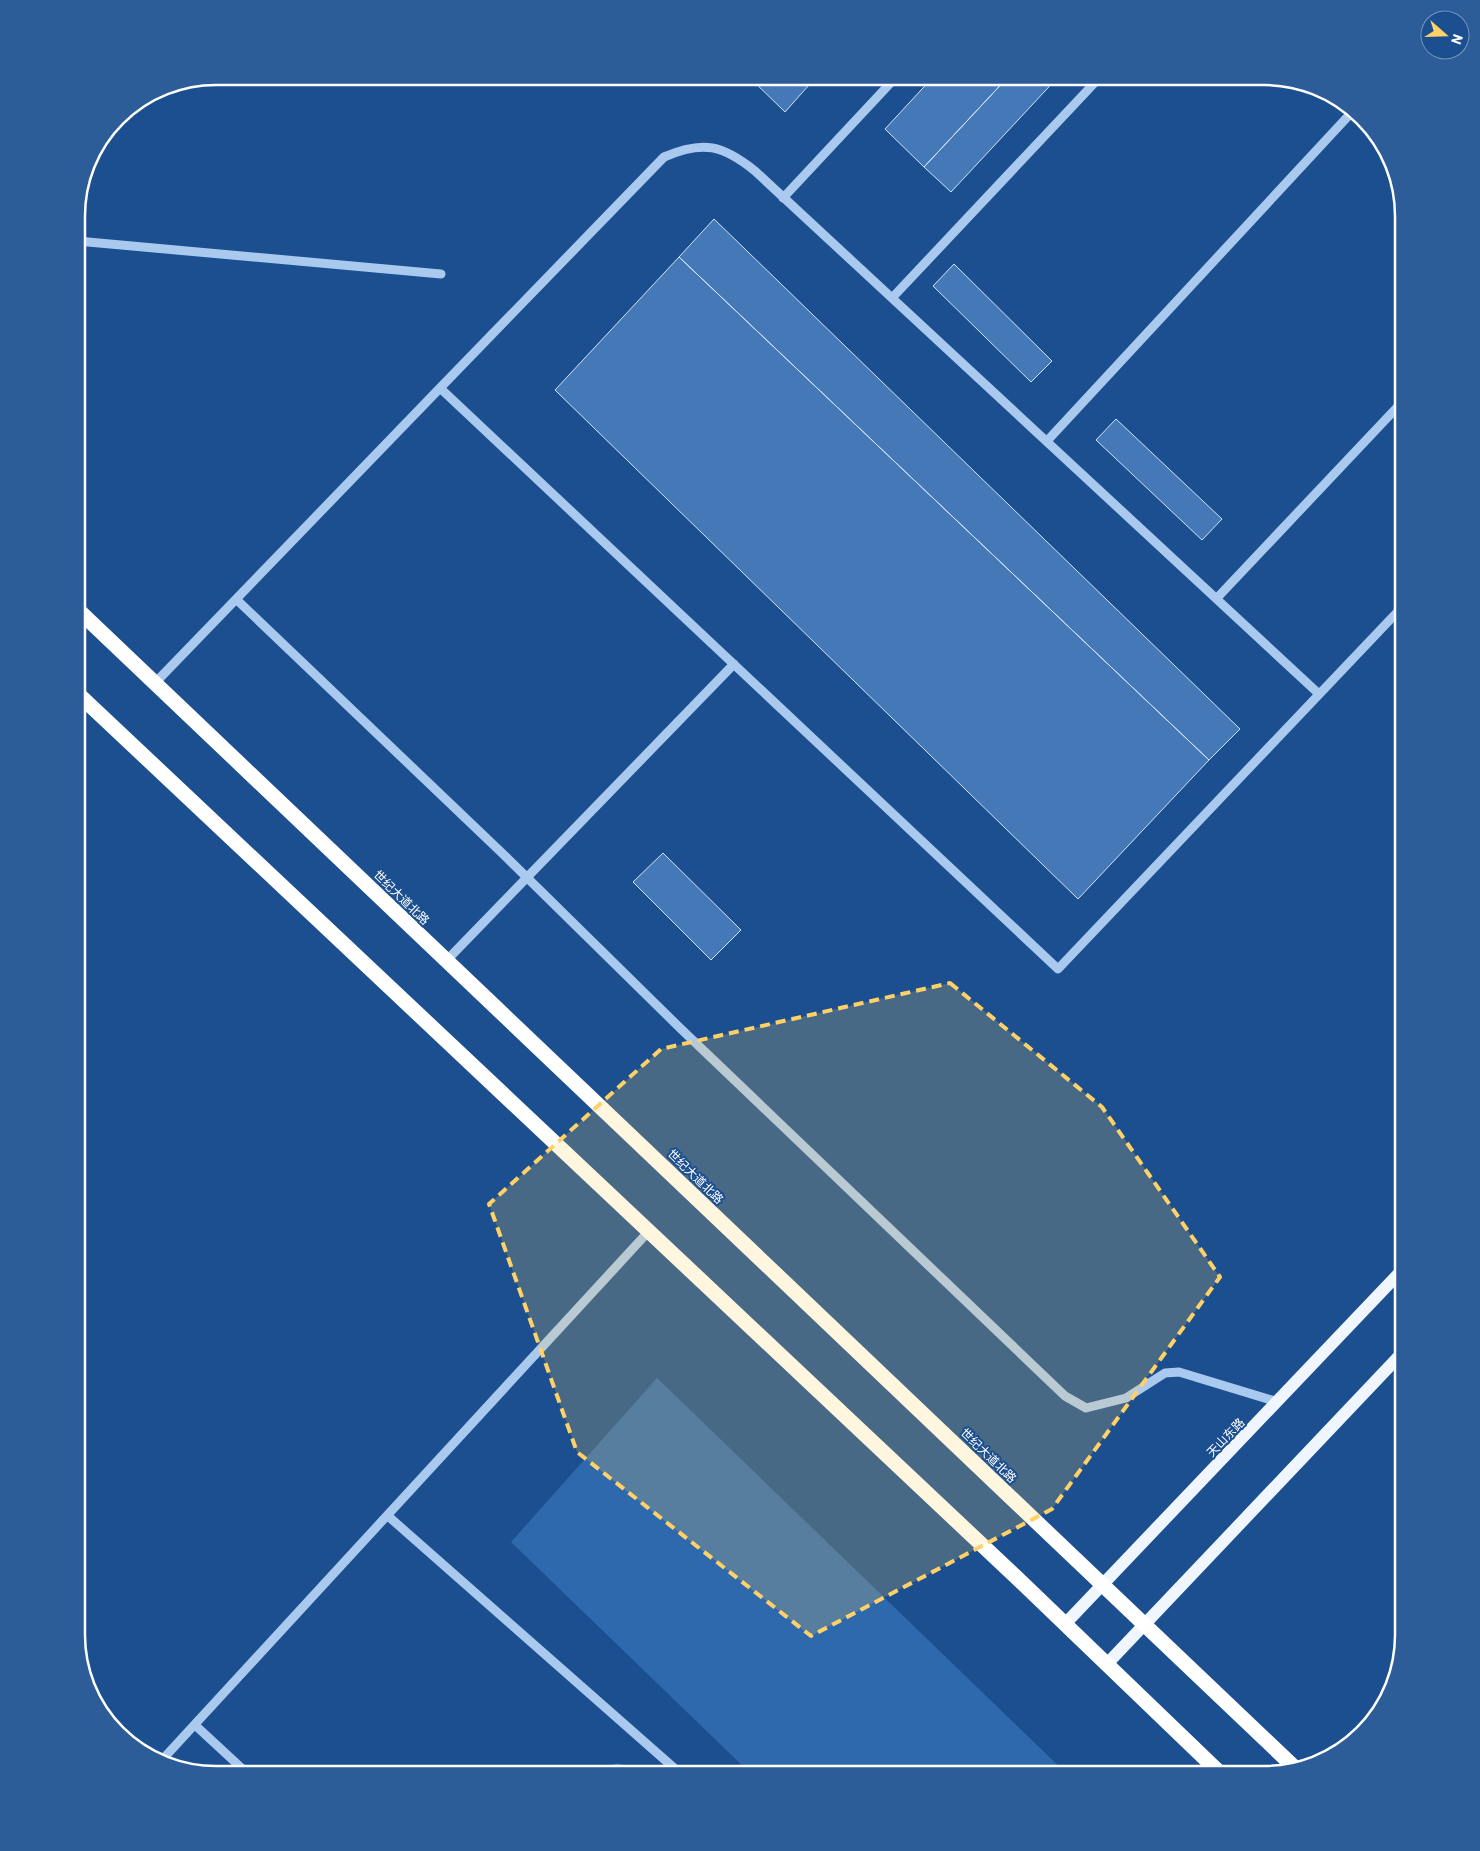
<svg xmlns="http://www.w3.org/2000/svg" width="1480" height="1851" viewBox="0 0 1480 1851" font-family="Barlow,'Noto Sans SC',sans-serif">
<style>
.green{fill:#2e69ad}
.building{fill:#4478b7;stroke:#cfe3fa}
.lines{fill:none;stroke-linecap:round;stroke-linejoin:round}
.minor{stroke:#a9c9ee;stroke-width:9}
.major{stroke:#f0f6ff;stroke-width:12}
.highway{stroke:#fff;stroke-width:15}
.marked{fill:#ffd166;fill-opacity:0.2;stroke:#ffd166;stroke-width:4;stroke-dasharray:10 6;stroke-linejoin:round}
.labels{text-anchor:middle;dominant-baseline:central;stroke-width:4;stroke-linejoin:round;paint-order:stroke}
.street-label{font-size:12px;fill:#fff;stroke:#1b4f8f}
.rim{fill:none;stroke:#fff;stroke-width:2.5}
</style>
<rect width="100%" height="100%" fill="#1b4f8f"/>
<path class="green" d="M 657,1378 L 1068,1775 L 752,1775 L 511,1542 Z"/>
<path class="building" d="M 748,76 L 817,76 L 785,112 Z
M 934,76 L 1009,76 L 924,167 L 885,129 Z
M 1009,76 L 1059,76 L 951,192 L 924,167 Z
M 714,219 L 1240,729 L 1209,760 L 679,257 Z
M 679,257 L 1209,760 L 1078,899 L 555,390 Z
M 954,264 L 1052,361 L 1031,382 L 933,286 Z
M 1116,419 L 1222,519 L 1202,540 L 1096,440 Z
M 663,853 L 741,930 L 711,960 L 633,882 Z"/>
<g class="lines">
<path class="minor" d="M 783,198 L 897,76
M 77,241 L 441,274
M 892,298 L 1101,76
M 440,388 L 664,157 C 703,140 723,145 755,171 L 1319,694
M 1047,441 L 1352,112
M 1217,598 L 1404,400
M 236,599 L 503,854 L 680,1028 L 1065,1396 L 1086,1408 L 1126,1398 L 1165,1373 L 1179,1372 L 1278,1402
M 155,683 L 440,388 L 1058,969 L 1404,605
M 447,960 L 734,664
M 388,1516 L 682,1775
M 195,1725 L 249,1775
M 162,1760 L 649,1231
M 554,1775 L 617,1769 L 680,1774"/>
<path class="major" d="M 1065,1624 L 1404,1268
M 1106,1665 L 1404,1351"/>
<path class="highway" d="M 76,608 L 1293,1766
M 76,692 L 1015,1576 L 1222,1775"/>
</g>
<path class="marked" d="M 950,983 L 1102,1107 L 1220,1277 L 1052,1509 L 811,1636 L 577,1452 L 489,1204 L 661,1049 Z"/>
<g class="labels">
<g class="street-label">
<text transform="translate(402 897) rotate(44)">世纪大道北路</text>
<text transform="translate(696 1176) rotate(44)">世纪大道北路</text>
<text transform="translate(1225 1437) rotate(-46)">天山东路</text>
<text transform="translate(989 1455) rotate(44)">世纪大道北路</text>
</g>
</g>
<path d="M0 0H1480V1851H0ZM216 85H1264A131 131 0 0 1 1395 216V1635A131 131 0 0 1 1264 1766H216A131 131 0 0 1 85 1635V216A131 131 0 0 1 216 85Z" fill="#2d5d98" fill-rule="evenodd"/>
<path class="rim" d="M216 85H1264A131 131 0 0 1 1395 216V1635A131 131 0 0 1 1264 1766H216A131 131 0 0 1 85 1635V216A131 131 0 0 1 216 85Z"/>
<g transform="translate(1445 35) rotate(110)"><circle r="24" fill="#1b4f8f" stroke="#7695bc"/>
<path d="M0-4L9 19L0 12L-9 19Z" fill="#ffd166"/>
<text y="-8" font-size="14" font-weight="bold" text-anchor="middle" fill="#ffffff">N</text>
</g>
</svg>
